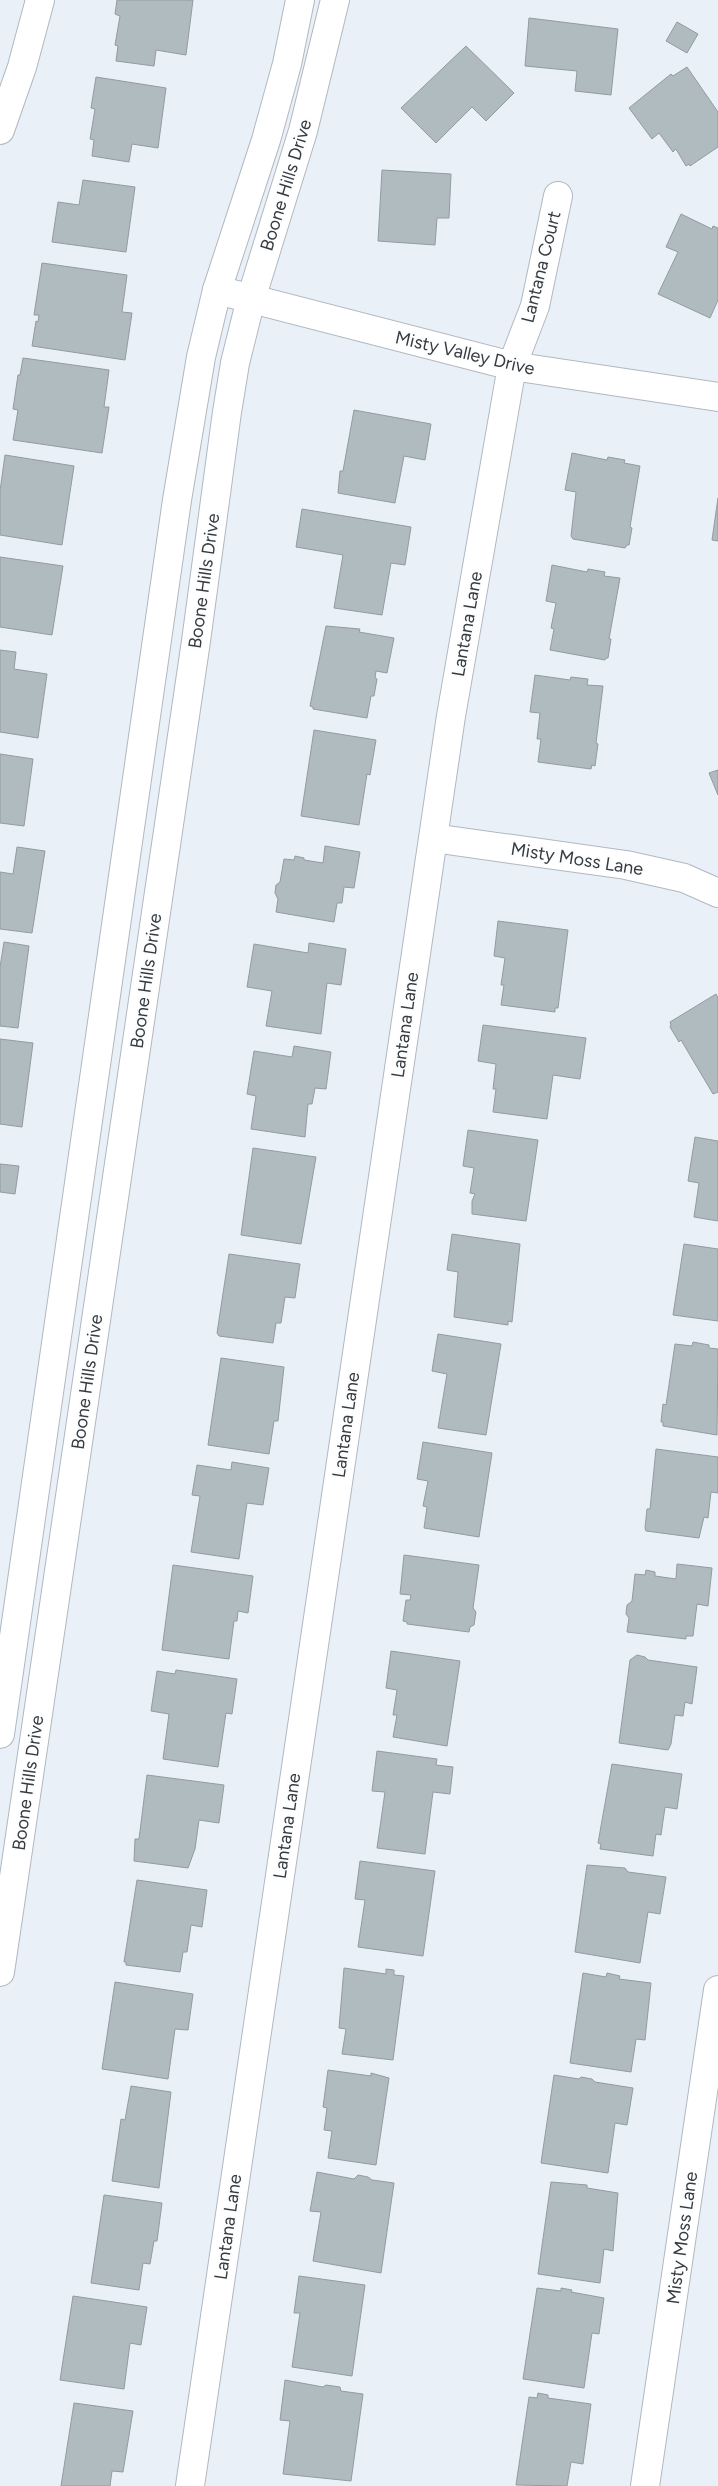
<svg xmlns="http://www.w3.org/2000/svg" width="718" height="2486" viewBox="0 0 718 2486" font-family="Figtree,sans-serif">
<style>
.building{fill:#b0bbbf;stroke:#929ca0}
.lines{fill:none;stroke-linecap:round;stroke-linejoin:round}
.street-casing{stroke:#b1b8c0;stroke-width:30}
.secondary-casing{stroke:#b1b8c0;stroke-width:30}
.street{stroke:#fff;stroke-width:28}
.secondary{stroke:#fff;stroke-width:28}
.labels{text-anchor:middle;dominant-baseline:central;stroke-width:4.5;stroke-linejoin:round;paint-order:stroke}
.street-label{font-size:18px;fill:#383b3e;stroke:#fbfdfe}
</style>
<rect width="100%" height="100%" fill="#e9f0f8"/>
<path class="building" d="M 117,0 L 193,0 L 186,55 L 156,50 L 154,66 L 116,61 L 118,46 L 115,45 L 120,16 L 115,14 Z
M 529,18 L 618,29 L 611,95 L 575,91 L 577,71 L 525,66 Z
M 677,22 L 698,34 L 687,53 L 666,41 Z
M 466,46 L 514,93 L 486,121 L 472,107 L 436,143 L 401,108 Z
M 687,67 L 718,112 L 718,147 L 690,166 L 689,164 L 686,166 L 676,149 L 673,152 L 659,133 L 652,139 L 629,108 L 671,74 L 673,76 Z
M 96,77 L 166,88 L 158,148 L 132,144 L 129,162 L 92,156 L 94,140 L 90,139 L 95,109 L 91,108 Z
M 382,170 L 451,174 L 449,218 L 437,218 L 435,245 L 378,241 Z
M 83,180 L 135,187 L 126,252 L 52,242 L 58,202 L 79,205 Z
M 681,214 L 712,229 L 713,226 L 718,228 L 718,300 L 710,318 L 658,294 L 678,252 L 666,247 Z
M 42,263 L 127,275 L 122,312 L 132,313 L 125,360 L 32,346 L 36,321 L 38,322 L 39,315 L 34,315 Z
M 23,358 L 109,370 L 104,407 L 109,407 L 102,453 L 13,440 L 18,410 L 13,409 L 18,375 L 20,375 Z
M 354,410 L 431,424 L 425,460 L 404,456 L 395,503 L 338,493 L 340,471 L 343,471 Z
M 572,453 L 607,460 L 608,457 L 625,460 L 624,463 L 640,466 L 630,527 L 632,528 L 629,545 L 627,545 L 625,548 L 573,539 L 571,536 L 576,492 L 565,490 Z
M 5,455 L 74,466 L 62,545 L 0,535 L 0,491 Z
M 718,498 L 718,541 L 712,540 Z
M 302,509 L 411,527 L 405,565 L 391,563 L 382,615 L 334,608 L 343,555 L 296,547 Z
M 0,557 L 63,566 L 52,635 L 0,627 Z
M 552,565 L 587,572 L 588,569 L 605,572 L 604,576 L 620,578 L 609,639 L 611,639 L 608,658 L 606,658 L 605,660 L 550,650 L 554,629 L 551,628 L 556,603 L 546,601 Z
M 326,626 L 360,629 L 359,632 L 394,638 L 387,673 L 376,671 L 375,678 L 377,679 L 374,696 L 371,696 L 367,718 L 313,709 L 313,707 L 310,706 Z
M 0,650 L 16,652 L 14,669 L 47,674 L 38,738 L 0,732 Z
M 535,675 L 570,680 L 571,677 L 588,679 L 587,685 L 603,686 L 596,743 L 598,744 L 595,766 L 592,765 L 591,769 L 538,762 L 541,739 L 537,739 L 540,713 L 530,712 Z
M 314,730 L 376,740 L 370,775 L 367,774 L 359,825 L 301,816 Z
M 0,754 L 33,759 L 24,826 L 0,823 Z
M 718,770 L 718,795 L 709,773 Z
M 325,846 L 360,852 L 354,888 L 344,887 L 342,903 L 337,903 L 334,922 L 276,912 L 278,899 L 275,893 L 276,885 L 280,882 L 284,859 L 294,860 L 295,856 L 304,858 L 304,860 L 323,863 Z
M 17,847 L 45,851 L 32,933 L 0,929 L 0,872 L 13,874 Z
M 498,921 L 568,930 L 558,1008 L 555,1008 L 555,1012 L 501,1005 L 504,985 L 501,985 L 505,958 L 494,956 Z
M 4,942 L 29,946 L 18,1028 L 0,1026 L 0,967 Z
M 309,943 L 346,949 L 341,985 L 327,983 L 321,1034 L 266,1026 L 272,991 L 247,987 L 254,944 L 308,953 Z
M 716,994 L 718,998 L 718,1092 L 713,1094 L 681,1040 L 679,1042 L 670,1027 L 671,1025 L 670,1022 Z
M 483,1025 L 586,1038 L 580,1079 L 553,1075 L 547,1119 L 493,1112 L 496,1089 L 493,1089 L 496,1064 L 478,1061 Z
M 0,1039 L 33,1043 L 22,1127 L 0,1124 Z
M 294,1046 L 331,1052 L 326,1089 L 315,1088 L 312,1104 L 308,1104 L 305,1137 L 251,1129 L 256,1096 L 247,1094 L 254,1051 L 292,1057 Z
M 468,1130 L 538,1140 L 526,1221 L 472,1214 L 472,1201 L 475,1194 L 470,1193 L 474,1168 L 463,1166 Z
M 695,1137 L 718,1141 L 718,1221 L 694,1217 L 699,1183 L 688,1181 Z
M 253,1148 L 316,1157 L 301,1244 L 241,1235 Z
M 0,1164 L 19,1166 L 15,1194 L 0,1192 Z
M 452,1234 L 520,1244 L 512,1322 L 508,1321 L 508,1325 L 454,1317 L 458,1272 L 447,1270 Z
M 684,1244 L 718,1249 L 718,1321 L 673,1315 Z
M 229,1254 L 300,1264 L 295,1298 L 285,1297 L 281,1323 L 276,1323 L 273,1343 L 219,1336 L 217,1333 Z
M 438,1334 L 501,1344 L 486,1435 L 438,1428 L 447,1374 L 432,1371 Z
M 693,1342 L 709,1345 L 709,1348 L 718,1349 L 717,1435 L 663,1426 L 663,1422 L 661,1422 L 663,1404 L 666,1405 L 675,1344 L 692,1346 Z
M 221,1358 L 284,1367 L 278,1421 L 274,1421 L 269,1454 L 208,1445 Z
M 423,1442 L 492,1453 L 479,1537 L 424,1528 L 427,1507 L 423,1506 L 428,1481 L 417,1479 Z
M 656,1449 L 718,1457 L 718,1493 L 711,1492 L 708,1518 L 704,1517 L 699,1538 L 646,1531 L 645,1528 L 647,1509 L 650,1509 Z
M 232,1462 L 269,1468 L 263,1505 L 247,1503 L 239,1559 L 191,1552 L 200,1496 L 192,1495 L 197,1465 L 231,1470 Z
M 404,1555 L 479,1565 L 473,1608 L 476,1612 L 474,1625 L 470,1627 L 469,1632 L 407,1624 L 407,1622 L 403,1621 L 406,1600 L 410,1600 L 411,1595 L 400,1594 Z
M 677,1564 L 712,1568 L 708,1606 L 697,1604 L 693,1636 L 686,1636 L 686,1639 L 627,1632 L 629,1618 L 626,1614 L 627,1605 L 632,1601 L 635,1574 L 645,1575 L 646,1570 L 655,1572 L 655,1576 L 676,1579 Z
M 173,1565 L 253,1576 L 248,1613 L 238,1611 L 237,1621 L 234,1621 L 229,1659 L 162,1650 Z
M 391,1651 L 460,1661 L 447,1746 L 393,1737 L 397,1715 L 393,1715 L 397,1690 L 386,1688 Z
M 637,1655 L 645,1657 L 648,1660 L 697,1667 L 692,1704 L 685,1702 L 683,1716 L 675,1715 L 671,1744 L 668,1750 L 619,1743 L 630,1660 Z
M 176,1670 L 237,1679 L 232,1714 L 226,1713 L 218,1767 L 163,1759 L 169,1714 L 151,1711 L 157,1671 L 175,1674 Z
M 377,1751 L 437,1759 L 436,1765 L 453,1767 L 450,1794 L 433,1792 L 425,1854 L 377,1848 L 385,1792 L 372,1791 Z
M 612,1764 L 682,1774 L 677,1809 L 665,1807 L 661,1835 L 656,1834 L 653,1856 L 600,1849 L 601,1844 L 598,1843 Z
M 147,1775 L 224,1785 L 219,1823 L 199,1820 L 195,1849 L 188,1868 L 134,1861 L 135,1839 L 139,1839 Z
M 360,1861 L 435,1871 L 423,1956 L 358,1947 L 365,1900 L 355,1899 Z
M 587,1865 L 625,1868 L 628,1872 L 666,1877 L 660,1914 L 648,1912 L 640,1963 L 575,1952 Z
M 137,1880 L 207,1890 L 202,1927 L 191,1925 L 187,1952 L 183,1952 L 180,1972 L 126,1965 L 126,1962 L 124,1962 Z
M 344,1968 L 386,1974 L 386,1969 L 394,1970 L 394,1975 L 404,1976 L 393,2060 L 342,2054 L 346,2029 L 339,2028 Z
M 583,1973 L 606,1977 L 607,1973 L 620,1976 L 619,1979 L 651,1983 L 645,2040 L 636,2039 L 631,2072 L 570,2063 Z
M 115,1982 L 193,1994 L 188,2030 L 175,2029 L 168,2079 L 102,2069 Z
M 328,2070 L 371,2076 L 371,2073 L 389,2078 L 376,2165 L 328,2158 L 332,2131 L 324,2130 L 327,2108 L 323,2107 Z
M 554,2075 L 579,2079 L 581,2077 L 592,2079 L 595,2082 L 633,2088 L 627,2125 L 615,2123 L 608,2173 L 541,2163 Z
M 131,2086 L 171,2092 L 159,2188 L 112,2181 L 121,2119 L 125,2120 Z
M 317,2172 L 354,2179 L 358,2175 L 368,2177 L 372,2180 L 394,2183 L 381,2273 L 313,2261 L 321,2212 L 310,2211 Z
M 551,2182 L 587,2185 L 587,2188 L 618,2193 L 613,2251 L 604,2249 L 600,2283 L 538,2274 Z
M 104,2195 L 162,2203 L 157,2241 L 154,2241 L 150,2264 L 143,2263 L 139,2290 L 91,2283 Z
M 299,2276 L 365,2285 L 352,2376 L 292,2367 L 300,2313 L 294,2313 Z
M 537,2288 L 561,2291 L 561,2288 L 572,2290 L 571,2292 L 604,2298 L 599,2334 L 592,2333 L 584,2388 L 523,2379 Z
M 73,2296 L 147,2307 L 141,2345 L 130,2343 L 124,2389 L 60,2380 Z
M 285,2380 L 323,2387 L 326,2385 L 340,2387 L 341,2391 L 363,2394 L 351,2481 L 283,2474 L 290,2421 L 280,2420 Z
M 538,2393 L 548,2395 L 548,2398 L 591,2404 L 583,2464 L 571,2462 L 567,2486 L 516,2485 L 529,2397 L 537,2398 Z
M 74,2403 L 133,2411 L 123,2472 L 112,2471 L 110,2486 L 61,2486 Z"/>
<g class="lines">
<g class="street-casing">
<path id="street" d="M 0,130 L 22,67 L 40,0
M 217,290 L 512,366 L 718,397
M 433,838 L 626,865 L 684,878 L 718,893
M 190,2486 L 451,716 L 512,366 L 535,306 L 558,196
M 645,2486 L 718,1990"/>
</g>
<g class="secondary-casing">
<path id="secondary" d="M 0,1734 L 177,500 L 201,357 L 217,290 L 266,140 L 287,64 L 300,0
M 0,1972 L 196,641 L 227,412 L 235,363 L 251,299 L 303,131 L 335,0"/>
</g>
<use href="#street" class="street"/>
<use href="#secondary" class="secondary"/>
</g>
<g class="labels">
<g class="street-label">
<text transform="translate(286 185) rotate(-73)">Boone Hills Drive</text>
<text transform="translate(541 267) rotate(-76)">Lantana Court</text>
<text transform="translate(465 353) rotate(13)">Misty Valley Drive</text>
<text transform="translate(204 581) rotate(-82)">Boone Hills Drive</text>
<text transform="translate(467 624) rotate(-80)">Lantana Lane</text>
<text transform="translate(577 859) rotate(9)">Misty Moss Lane</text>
<text transform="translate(146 981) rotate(-82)">Boone Hills Drive</text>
<text transform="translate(405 1025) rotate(-82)">Lantana Lane</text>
<text transform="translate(87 1382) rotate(-82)">Boone Hills Drive</text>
<text transform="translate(346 1425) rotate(-82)">Lantana Lane</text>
<text transform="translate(28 1783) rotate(-82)">Boone Hills Drive</text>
<text transform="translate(287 1826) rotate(-82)">Lantana Lane</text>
<text transform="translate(228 2227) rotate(-82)">Lantana Lane</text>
<text transform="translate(682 2238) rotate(-82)">Misty Moss Lane</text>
</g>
</g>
</svg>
